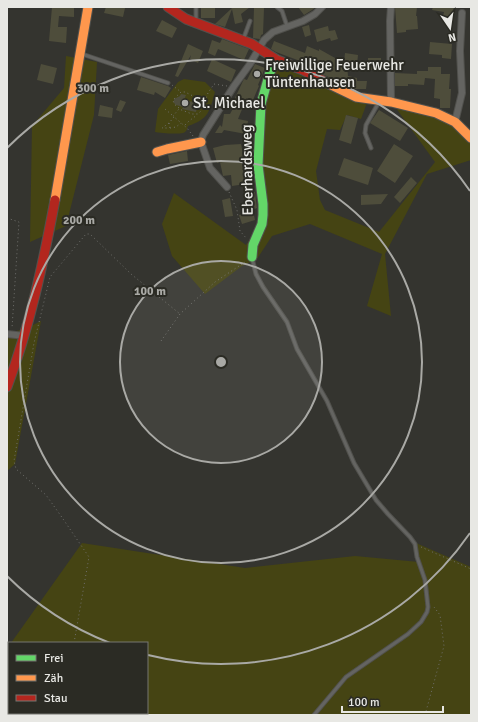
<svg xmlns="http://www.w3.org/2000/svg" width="478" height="722" viewBox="0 0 478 722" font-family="Signika,sans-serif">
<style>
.green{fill:#454413}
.building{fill:#4e4d3b}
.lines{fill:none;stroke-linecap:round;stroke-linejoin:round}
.lane-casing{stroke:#51514d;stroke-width:5}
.street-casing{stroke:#51514d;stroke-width:8}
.fast-casing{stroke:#51514d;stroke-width:11}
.slow-casing{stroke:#51514d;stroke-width:11}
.jam-casing{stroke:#51514d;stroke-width:11}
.path{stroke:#70706d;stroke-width:1;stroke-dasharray:1 3;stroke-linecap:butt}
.lane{stroke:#646461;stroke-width:3}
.street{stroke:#646461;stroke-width:6}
.fast{stroke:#63d668;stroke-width:9}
.slow{stroke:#ff974d;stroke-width:9}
.jam{stroke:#b3261e;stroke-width:9}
.ring{fill:none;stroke:#a9a9a5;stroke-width:2}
.poi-dot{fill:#a9a9a5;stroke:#2b2b24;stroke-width:1.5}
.labels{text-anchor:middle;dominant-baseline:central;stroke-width:4;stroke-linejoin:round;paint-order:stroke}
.poi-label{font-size:15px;fill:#e8e8e4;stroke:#2b2b24;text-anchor:start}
.street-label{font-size:15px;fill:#e8e8e4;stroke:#2b2b24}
.centre{fill:#a9a9a5;stroke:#2b2b24;stroke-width:2}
.ring-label{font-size:12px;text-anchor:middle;font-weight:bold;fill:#a9a9a5;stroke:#2b2b24;stroke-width:4;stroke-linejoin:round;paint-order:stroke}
</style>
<rect width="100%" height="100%" fill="#34342f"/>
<path class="green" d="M 66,56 L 97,62 L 94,115 L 66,226 L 30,242 L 32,126 L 64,88 Z
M 278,64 L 348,99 L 368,100 L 361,119 L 347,115 L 340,130 L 327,129 L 316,171 L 320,200 L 325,210 L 379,232 L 435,162 L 393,104 L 445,114 L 471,137 L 471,160 L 427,174 L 385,254 L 391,316 L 367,306 L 382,254 L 310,224 L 272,236 L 257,259 L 242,266 L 205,294 L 172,256 L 162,224 L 174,193 L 246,245 L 260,224 L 264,104 L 271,74 Z
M 184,79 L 205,82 L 215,92 C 209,112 209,119 188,126 C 187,129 187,130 185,132 C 182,135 160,133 155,132 L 158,109 L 178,82 Z
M 41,321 L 15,464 L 7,471 L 7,333 L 25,329 Z
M 82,543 L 245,568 L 355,556 L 419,562 L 416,543 L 471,567 L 471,715 L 7,715 L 7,648 L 9,645 L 9,713 L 147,713 L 147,643 L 11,643 Z"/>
<path class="building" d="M 52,7 L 74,7 L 74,17 L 59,16 L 58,27 L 67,27 L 66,43 L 49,41 Z
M 106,7 L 119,7 L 125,8 L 123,17 L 104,13 Z
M 201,7 L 215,7 L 215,18 L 201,18 Z
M 232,7 L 250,7 L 241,14 L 243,22 L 235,24 L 232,9 L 225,27 L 215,24 L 232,8 Z
M 298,7 L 316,7 L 312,10 L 304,15 Z
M 395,7 L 417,7 L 416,16 L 417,16 L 418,29 L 406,30 L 406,32 L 397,33 Z
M 433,7 L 454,7 L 452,17 L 443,16 L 444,12 L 432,10 Z
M 254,8 L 264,8 L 263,34 L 261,35 L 260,39 L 253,38 Z
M 162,20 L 177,28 L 172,38 L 156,31 Z
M 309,25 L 311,35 L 305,37 L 302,27 Z
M 328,26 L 329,31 L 335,30 L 338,39 L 331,41 L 330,38 L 317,42 L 314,30 Z
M 222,39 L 249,49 L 244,60 L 218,49 L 215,56 L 208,53 L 212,40 L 220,43 Z
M 274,41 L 305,53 L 307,46 L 319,51 L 319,49 L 344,63 L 345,53 L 358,55 L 357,65 L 347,64 L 348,76 L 357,78 L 357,81 L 367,81 L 366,89 L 354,89 L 345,85 L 344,85 L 345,82 L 331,78 L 322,74 L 324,70 L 276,52 L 271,49 Z
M 430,42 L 452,44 L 451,59 L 442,58 L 442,55 L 429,54 Z
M 188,44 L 203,51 L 198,63 L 190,59 L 191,55 L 178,77 L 175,76 Z
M 368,58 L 381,58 L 381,70 L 368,70 Z
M 212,59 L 236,70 L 231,82 L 207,71 Z
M 41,64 L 57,68 L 53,84 L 37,80 Z
M 255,64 L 265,68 L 258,85 L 259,86 L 249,109 L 243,107 L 238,119 L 248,121 L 246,134 L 224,130 L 222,133 L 215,133 L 220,125 L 222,127 L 224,114 L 230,114 L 236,103 L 233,102 L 243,81 L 244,79 L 247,80 Z
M 428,67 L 441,67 L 441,74 L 450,74 L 449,89 L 451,89 L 450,108 L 440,108 L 440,99 L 434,98 L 435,79 L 425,78 L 424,85 L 408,84 L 408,86 L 395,86 L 395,73 L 417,74 L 417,71 L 428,71 Z
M 141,77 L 168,86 L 171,88 L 165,98 L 155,92 L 154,95 L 137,90 Z
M 181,94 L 186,95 L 184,100 L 198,103 L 196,112 L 182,109 L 183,107 L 176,105 L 174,103 L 174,99 L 180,96 Z
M 120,100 L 126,102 L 121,112 L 116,110 Z
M 100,105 L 113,108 L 112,118 L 98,116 Z
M 379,110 L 408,128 L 400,141 L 370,123 Z
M 346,115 L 358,118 L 351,144 L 339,140 Z
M 241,144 L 243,154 L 247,153 L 249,162 L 242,163 L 245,184 L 232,186 L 231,175 L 223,176 L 220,162 L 217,163 L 213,148 L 225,145 Z
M 394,144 L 413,156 L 395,183 L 377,171 Z
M 187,151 L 188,161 L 170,164 L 168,155 Z
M 344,158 L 373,168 L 368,185 L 338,175 Z
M 411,177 L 417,183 L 400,203 L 394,197 Z
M 255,192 L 257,208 L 249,211 L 245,194 Z
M 388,194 L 381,204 L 361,205 L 361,195 Z
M 230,198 L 233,216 L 225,217 L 222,200 Z
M 253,211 L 255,220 L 242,224 L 239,215 Z"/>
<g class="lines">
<g class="lane-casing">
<path id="lane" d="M 196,7 L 196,21
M 277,7 L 282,11 L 287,26
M 243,40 L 250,21
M 82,54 L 168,83
M 371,148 L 365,133 L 366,125 L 379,102
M 252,258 L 256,274 L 263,287 L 287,322 L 297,349 L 327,401 L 354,463 L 376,500 L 388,514 L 410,537 L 415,544 L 417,557 L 425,580 L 428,607 L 427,612 L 421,622 L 408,634 L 346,677 L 314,715"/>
</g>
<g class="street-casing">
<path id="street" d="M 391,102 L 390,21 L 391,7
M 455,122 L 462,93 L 460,51 L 462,13
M 227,187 L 210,168 L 201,142 L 203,135 L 234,86 L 250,64 L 264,40 L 273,32 L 303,21 L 315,14 L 322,7
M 7,334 L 25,336"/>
</g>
<g class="fast-casing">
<path id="fast" d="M 252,257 L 253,245 L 262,224 L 263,215 L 263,204 L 258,165 L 261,104 L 270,72 L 277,60"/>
</g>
<g class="slow-casing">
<path id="slow" d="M 329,84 L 356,97 L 391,102 L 436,113 L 455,122 L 471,138
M 157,152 L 167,149 L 201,142
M 55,200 L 88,7"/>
</g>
<g class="jam-casing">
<path id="jam" d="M 168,7 L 186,19 L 252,44 L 277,60 L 303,70 L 329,84
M 7,387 C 30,326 43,264 55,200"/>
</g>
<path class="path" d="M 172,85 L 181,92
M 179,108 C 169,101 174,99 181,92 L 185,92 L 205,102
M 165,109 L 172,115
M 169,123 L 170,127 L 169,128 L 162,128 L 169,123 L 174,117
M 185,125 L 189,121 L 197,115
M 170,128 L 176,127 L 181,123
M 193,136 L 187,128 L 173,116 L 179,109 L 192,114 L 198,114 C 204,109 205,100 208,93 C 210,90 212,87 214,84 L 227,86
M 229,192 L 237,210 L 240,231 L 247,239
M 7,218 L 19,222 L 12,328
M 161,341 L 180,314 L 215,282 L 245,262
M 421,547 L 471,569
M 74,643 L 89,557 L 61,516 L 46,495 L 16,469 L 14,461 L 34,343 L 50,277 L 86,234 L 90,234 L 131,274 L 180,314
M 59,715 L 59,713
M 425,715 L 444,646 L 440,615 L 434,607"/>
<use href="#lane" class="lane"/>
<use href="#street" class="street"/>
<use href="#fast" class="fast"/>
<use href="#slow" class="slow"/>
<use href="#jam" class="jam"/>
</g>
<circle cx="221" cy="362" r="101" fill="#a9a9a5" fill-opacity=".12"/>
<g class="ring">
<circle cx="221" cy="362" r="101"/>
<circle cx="221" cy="362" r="201"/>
<path d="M470 533A302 302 0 0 1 148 655M110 643A302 302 0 0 1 7 576M7 148A302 302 0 0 1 470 191"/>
</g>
<g class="poi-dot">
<circle cx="257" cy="74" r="4"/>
<circle cx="185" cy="103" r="4"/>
</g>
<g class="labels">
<g class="poi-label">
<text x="265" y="65">Freiwillige Feuerwehr<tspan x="265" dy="17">Tüntenhausen</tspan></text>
<text x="193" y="103">St. Michael</text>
</g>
<g class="street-label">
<text transform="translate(247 170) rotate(-91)">Eberhardsweg</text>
</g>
</g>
<circle cx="221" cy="362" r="6" class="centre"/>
<g class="ring-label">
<text x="93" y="92">300 m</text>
<text x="79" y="224">200 m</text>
<text x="150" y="295">100 m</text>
</g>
<rect width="478" height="722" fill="none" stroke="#e8e8e4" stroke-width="16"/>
<rect x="8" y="642" width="140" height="72" fill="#2b2b24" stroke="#777771"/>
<rect x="16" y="655" width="20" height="6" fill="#63d668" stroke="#777771"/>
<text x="44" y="662" font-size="12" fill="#e8e8e4">Frei</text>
<rect x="16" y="675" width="20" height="6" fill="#ff974d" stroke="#777771"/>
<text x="44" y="682" font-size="12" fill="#e8e8e4">Zäh</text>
<rect x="16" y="695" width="20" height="6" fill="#b3261e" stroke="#777771"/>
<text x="44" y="702" font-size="12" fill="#e8e8e4">Stau</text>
<g transform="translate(450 28) rotate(167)" stroke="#2b2b24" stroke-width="3" paint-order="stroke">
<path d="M0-3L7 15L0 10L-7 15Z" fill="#e8e8e4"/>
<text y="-6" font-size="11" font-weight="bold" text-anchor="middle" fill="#e8e8e4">N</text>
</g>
<path d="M342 706v6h101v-6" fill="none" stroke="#e8e8e4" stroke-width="2"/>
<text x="348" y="706" font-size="12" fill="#e8e8e4" stroke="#2b2b24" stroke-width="3" paint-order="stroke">100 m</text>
</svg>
